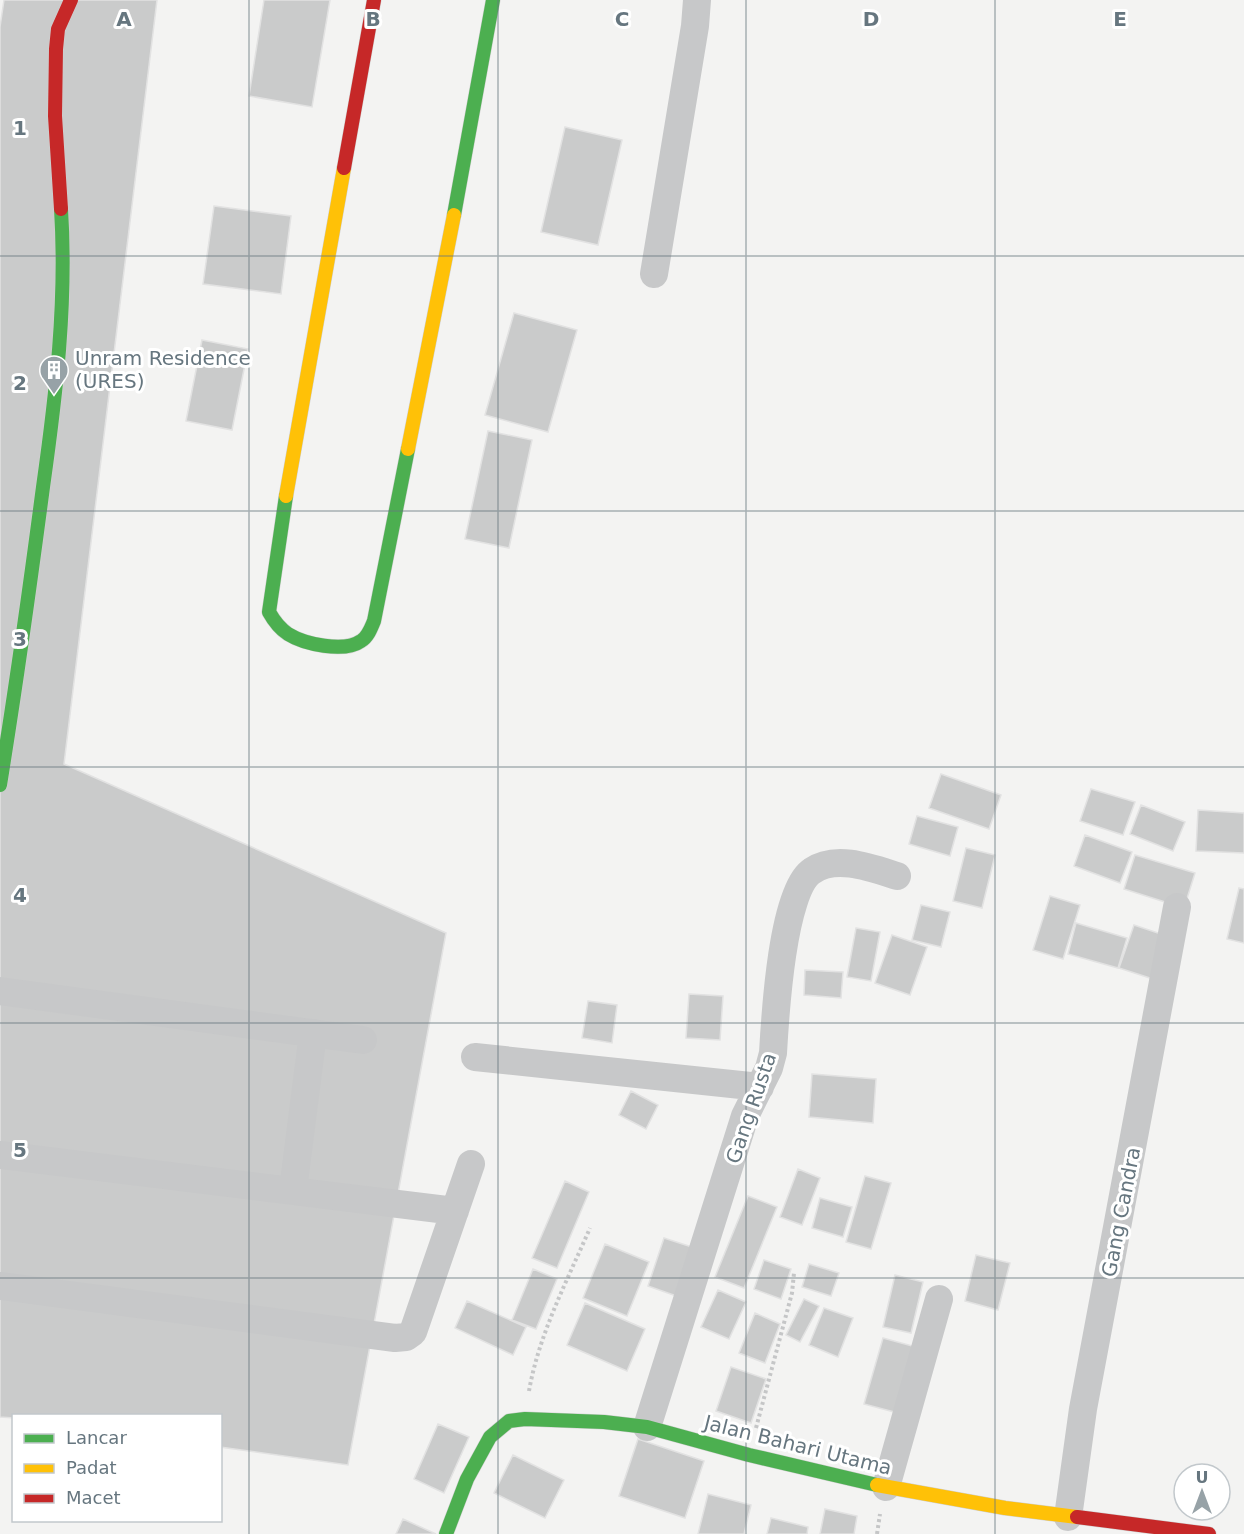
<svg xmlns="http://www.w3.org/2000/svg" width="1244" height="1534" viewBox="0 0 1244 1534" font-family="'DejaVu Sans',sans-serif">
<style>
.building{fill:#cacbcb;stroke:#e2e2e2;stroke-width:1.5}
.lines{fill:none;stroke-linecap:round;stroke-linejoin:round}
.fast-casing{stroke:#d0d0d0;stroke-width:15}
.slow-casing{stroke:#d0d0d0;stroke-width:15}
.jam-casing{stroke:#d0d0d0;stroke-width:15}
.path{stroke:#c5c6c7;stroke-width:4;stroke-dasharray:3 3;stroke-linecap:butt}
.street{stroke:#c7c8c9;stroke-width:28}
.fast{stroke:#4caf50;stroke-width:14}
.slow{stroke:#ffc107;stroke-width:14}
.jam{stroke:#c62828;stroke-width:14}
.grid{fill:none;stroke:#66767f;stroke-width:1.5;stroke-opacity:0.55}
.labels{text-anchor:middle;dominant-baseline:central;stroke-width:6;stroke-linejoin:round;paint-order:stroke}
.poi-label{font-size:20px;fill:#66767f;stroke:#fff;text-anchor:start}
.street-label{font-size:20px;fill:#66767f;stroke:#fff}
.grid-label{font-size:20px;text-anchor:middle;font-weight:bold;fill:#66767f;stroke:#fff;stroke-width:6;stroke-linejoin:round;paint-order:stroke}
</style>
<rect width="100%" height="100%" fill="#f3f3f2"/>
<path class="building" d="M 4,0 L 157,0 L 64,764 L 446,933 L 348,1465 L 220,1447 L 220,1416 L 14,1416 L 14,1418 L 0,1417 L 0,27 Z
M 264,0 L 330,0 L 312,107 L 249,96 Z
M 565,127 L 622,140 L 598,245 L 541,232 Z
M 214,206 L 291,216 L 281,294 L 203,284 Z
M 514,313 L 577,330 L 548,432 L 485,415 Z
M 202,340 L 248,349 L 232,430 L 186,421 Z
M 488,431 L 532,440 L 509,548 L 465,539 Z
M 941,774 L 1001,795 L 989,829 L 929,808 Z
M 1091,789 L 1135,802 L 1123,835 L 1080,821 Z
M 1141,805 L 1185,822 L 1173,851 L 1130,834 Z
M 1198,810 L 1244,813 L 1244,853 L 1196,851 Z
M 917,816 L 958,827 L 950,856 L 909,844 Z
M 1085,835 L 1132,852 L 1120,883 L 1074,866 Z
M 966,848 L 995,855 L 982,908 L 953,901 Z
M 1135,855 L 1195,873 L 1184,908 L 1124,889 Z
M 1239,888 L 1244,889 L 1244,943 L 1227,939 Z
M 1050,896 L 1080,905 L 1063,959 L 1033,950 Z
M 921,905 L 950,912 L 941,947 L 912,940 Z
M 1076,923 L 1127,938 L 1118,968 L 1068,954 Z
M 1134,925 L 1167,936 L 1153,979 L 1119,968 Z
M 856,928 L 880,932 L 871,981 L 847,977 Z
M 892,935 L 927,947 L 910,995 L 875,983 Z
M 805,970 L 843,972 L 841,998 L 804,995 Z
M 689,994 L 723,996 L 720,1040 L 686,1038 Z
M 588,1001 L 617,1005 L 612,1043 L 582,1038 Z
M 812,1074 L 876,1079 L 873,1123 L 809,1117 Z
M 631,1091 L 658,1105 L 646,1129 L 619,1115 Z
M 798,1169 L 820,1178 L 802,1225 L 780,1217 Z
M 865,1176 L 891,1183 L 871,1249 L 846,1242 Z
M 565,1181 L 589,1192 L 557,1268 L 532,1258 Z
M 748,1196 L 777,1207 L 744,1288 L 715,1277 Z
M 820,1198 L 852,1207 L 843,1237 L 812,1228 Z
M 664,1238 L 698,1249 L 682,1298 L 648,1286 Z
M 605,1244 L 649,1262 L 627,1316 L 583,1298 Z
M 976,1255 L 1010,1263 L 998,1310 L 965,1301 Z
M 764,1260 L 791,1269 L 781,1299 L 754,1289 Z
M 809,1264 L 839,1273 L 831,1296 L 802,1287 Z
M 533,1269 L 557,1279 L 536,1329 L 512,1320 Z
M 895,1275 L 923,1282 L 911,1333 L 883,1327 Z
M 718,1290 L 746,1302 L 729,1339 L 701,1327 Z
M 804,1299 L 819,1306 L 800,1342 L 786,1335 Z
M 467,1301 L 526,1327 L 513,1355 L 455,1328 Z
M 585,1303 L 645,1329 L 627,1371 L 567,1345 Z
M 824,1308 L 853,1318 L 838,1357 L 809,1345 Z
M 755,1313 L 780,1324 L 765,1363 L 739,1353 Z
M 883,1338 L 916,1347 L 898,1413 L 864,1404 Z
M 731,1367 L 766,1379 L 751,1423 L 716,1411 Z
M 438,1424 L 469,1437 L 444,1493 L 414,1479 Z
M 638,1439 L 704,1461 L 685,1518 L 619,1496 Z
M 513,1455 L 564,1480 L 545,1518 L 494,1493 Z
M 708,1494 L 751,1505 L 744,1534 L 698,1534 Z
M 825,1509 L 857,1516 L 854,1534 L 820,1534 Z
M 771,1518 L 808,1527 L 807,1534 L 767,1534 Z
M 403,1519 L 436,1534 L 396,1534 Z"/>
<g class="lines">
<g class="fast-casing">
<path id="fast" d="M 454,215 L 493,0
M 286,496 L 269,612 C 274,621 279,628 288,634 C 304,644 344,653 361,641 C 368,637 371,628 374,621 L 408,449
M 0,785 C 16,686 30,586 43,487 C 56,395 67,302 61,209
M 446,1534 L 467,1479 L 490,1437 L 509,1421 L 525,1419 L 604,1422 L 647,1427 L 749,1455 L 877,1485"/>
</g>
<g class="slow-casing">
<path id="slow" d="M 408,449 L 454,215
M 286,496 L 344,168
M 877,1485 L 1005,1508 L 1077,1517"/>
</g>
<g class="jam-casing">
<path id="jam" d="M 344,168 L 374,0
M 61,209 L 55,116 L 56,49 L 58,29 L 71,0
M 1077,1517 L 1209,1534"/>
</g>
<path class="path" d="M 529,1391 C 539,1334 567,1281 590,1228
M 756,1428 L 792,1293 L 794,1273
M 877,1534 L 880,1514"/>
<path class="street" d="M 654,274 L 695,26 L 697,0
M 0,991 L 363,1040
M 475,1057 L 760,1087
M 0,1155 L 455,1211
M 293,1190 L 313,1033
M 0,1286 L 395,1338 L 406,1337 L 413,1332 L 471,1164
M 647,1427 L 745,1116 L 769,1068 L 773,1053 C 775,1018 782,890 812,871 C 836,854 872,868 897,876
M 886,1487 L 939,1299
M 1068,1517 L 1083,1409 L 1177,907"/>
<use href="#fast" class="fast"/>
<use href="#slow" class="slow"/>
<use href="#jam" class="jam"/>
</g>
<path class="grid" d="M 249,0 L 249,1534M 498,0 L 498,1534M 746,0 L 746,1534M 995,0 L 995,1534M 0,256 L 1244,256M 0,511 L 1244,511M 0,767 L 1244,767M 0,1023 L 1244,1023M 0,1278 L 1244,1278"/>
<defs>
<g id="building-pin" transform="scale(1.5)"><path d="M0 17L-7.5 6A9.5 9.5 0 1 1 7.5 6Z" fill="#97a2a7" stroke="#fff"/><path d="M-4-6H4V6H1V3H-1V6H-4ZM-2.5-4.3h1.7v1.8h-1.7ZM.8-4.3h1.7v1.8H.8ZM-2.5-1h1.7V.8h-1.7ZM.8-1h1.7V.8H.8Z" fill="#fff"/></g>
</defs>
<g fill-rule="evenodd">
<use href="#building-pin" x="54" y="370"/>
</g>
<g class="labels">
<g class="poi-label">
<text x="75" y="358">Unram Residence<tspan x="75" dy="23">(URES)</tspan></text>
</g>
<g class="street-label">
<text transform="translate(751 1108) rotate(-71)">Gang Rusta</text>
<text transform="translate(1121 1212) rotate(-79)">Gang Candra</text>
<text transform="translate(798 1445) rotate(14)">Jalan Bahari Utama</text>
</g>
</g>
<g class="grid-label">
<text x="124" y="26">A</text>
<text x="373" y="26">B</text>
<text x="622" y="26">C</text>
<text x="871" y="26">D</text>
<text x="1120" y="26">E</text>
<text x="20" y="135">1</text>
<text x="20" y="390">2</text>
<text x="20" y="646">3</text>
<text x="20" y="902">4</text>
<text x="20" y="1157">5</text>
</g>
<rect x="12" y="1414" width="210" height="108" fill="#ffffff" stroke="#c2c8cc" stroke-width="1.5"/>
<rect x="24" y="1434" width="30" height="9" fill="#4caf50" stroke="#c2c8cc" stroke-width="1.5"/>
<text x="66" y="1444" font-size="18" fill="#66767f">Lancar</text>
<rect x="24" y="1464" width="30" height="9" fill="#ffc107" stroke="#c2c8cc" stroke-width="1.5"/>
<text x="66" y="1474" font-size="18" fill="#66767f">Padat</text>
<rect x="24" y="1494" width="30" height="9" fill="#c62828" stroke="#c2c8cc" stroke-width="1.5"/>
<text x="66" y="1504" font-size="18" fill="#66767f">Macet</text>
<g transform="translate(1202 1492)"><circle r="28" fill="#ffffff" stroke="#c2c8cc" stroke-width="1.5"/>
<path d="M0-4.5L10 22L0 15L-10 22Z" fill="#97a2a7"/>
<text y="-9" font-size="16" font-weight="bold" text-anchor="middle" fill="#66767f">U</text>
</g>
</svg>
